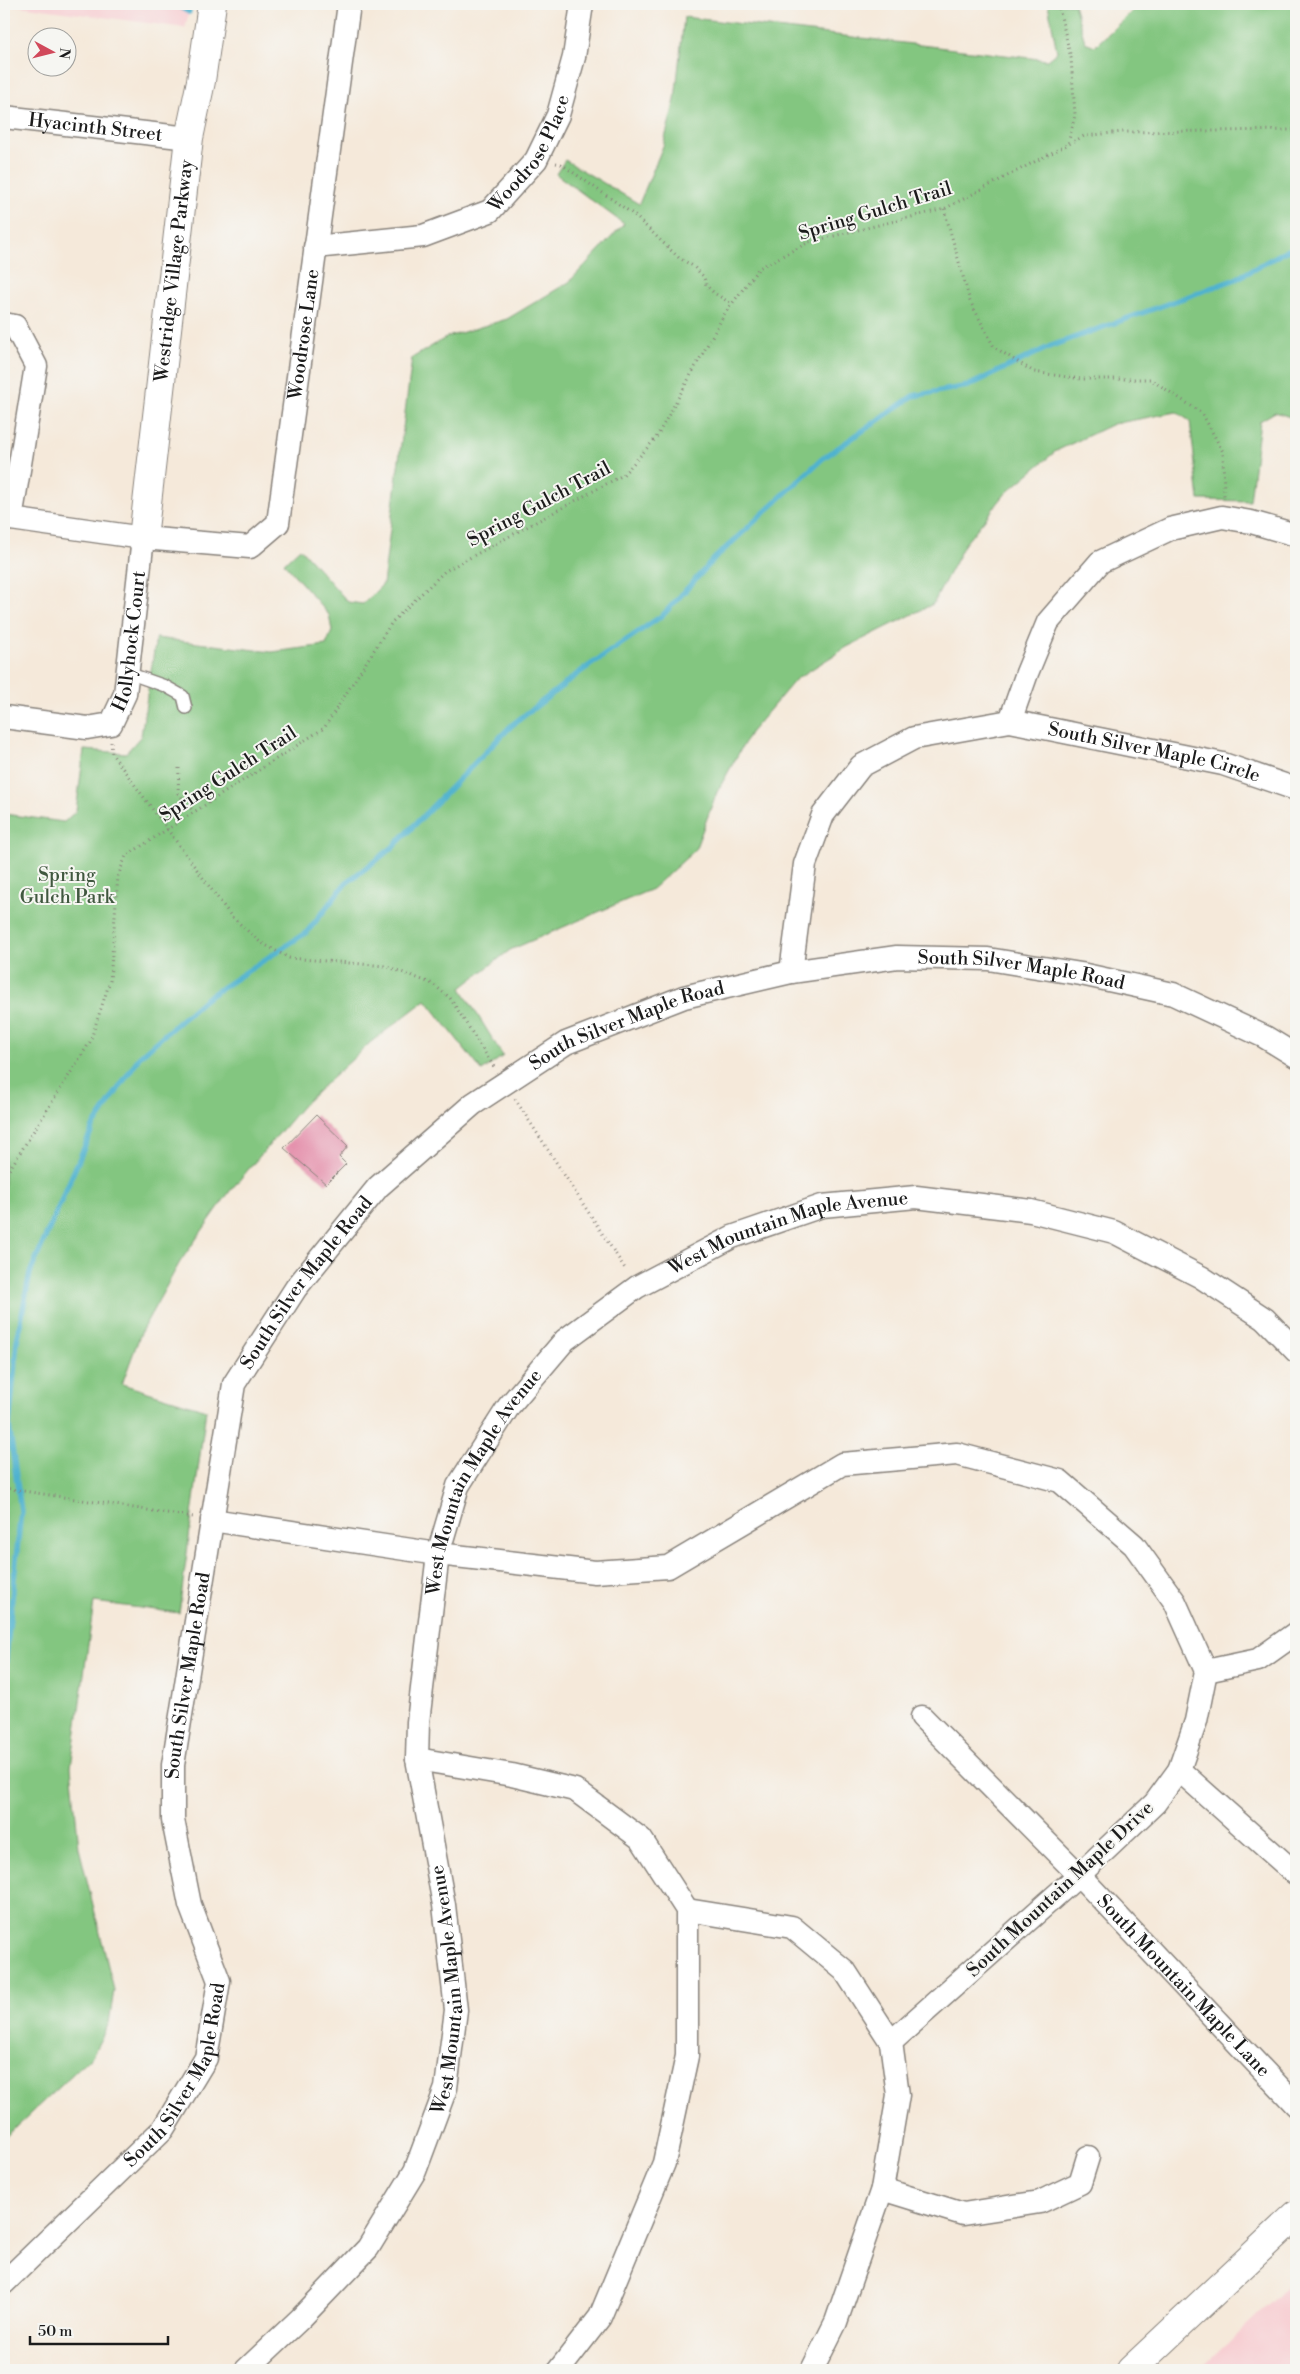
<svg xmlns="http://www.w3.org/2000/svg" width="1300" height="2374" viewBox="0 0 1300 2374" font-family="'Libre Bodoni',serif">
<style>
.built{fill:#f7cfd3}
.green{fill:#83c680;stroke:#50714e}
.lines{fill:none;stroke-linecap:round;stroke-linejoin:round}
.stream{stroke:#50b2cf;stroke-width:5.5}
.building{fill:#e48eaa}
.service-casing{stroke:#88827b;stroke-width:14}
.minor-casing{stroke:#88827b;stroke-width:25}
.tertiary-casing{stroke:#88827b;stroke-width:30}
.secondary-casing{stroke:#88827b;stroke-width:30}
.path{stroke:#88827b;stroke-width:3;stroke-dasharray:1 4;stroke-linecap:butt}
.service{stroke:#fff;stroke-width:11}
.minor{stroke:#fff;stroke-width:22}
.tertiary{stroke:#fff;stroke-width:28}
.secondary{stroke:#fff;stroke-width:28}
.labels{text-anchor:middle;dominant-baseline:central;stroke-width:4;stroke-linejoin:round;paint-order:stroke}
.street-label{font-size:19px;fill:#1c1c1c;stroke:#f6f6f2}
.park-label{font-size:19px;fill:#40583f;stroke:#f6f6f2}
</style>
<rect width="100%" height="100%" fill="#f6f6f2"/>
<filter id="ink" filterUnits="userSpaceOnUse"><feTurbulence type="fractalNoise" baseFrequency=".02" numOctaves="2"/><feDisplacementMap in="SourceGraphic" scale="10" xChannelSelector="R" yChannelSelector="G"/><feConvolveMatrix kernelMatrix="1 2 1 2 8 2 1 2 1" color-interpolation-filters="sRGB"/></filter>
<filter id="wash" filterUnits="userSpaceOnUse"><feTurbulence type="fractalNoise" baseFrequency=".0096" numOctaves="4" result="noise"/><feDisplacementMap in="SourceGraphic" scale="20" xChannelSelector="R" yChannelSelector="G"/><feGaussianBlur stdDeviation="1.12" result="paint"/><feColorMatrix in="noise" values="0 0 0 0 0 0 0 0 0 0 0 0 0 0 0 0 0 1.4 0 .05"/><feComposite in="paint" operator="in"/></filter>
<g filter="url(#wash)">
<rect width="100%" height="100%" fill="#f5e9da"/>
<path class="built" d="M 4,4 L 191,4 L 185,28 Z
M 1296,2279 L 1296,2370 L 1199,2370 Z"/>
<path class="green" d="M 1048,4 L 1074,4 L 1085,42 L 1095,46 L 1140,4 L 1296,4 L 1296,419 L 1275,412 L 1260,421 L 1250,501 L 1199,500 L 1190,421 L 1176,412 L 1113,424 L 1056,451 L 1006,493 L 964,545 L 933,604 L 847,647 L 796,679 L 750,733 L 717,792 L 695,850 L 652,889 L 510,950 L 461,988 L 503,1056 L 482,1071 L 426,1000 L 371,1042 L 305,1103 L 230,1191 L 180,1262 L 142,1330 L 122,1384 L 206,1410 L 179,1613 L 94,1602 L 71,1767 L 79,1848 L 114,1990 L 109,2023 L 92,2056 L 4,2138 L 4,814 L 64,822 L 76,811 L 84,750 L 126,753 L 141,736 L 156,638 L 272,652 L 326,645 L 332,631 L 329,615 L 284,563 L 300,548 L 348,602 L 363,604 L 383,584 L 412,358 L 447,337 L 507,319 L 569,282 L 624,224 L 556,174 L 565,160 L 639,204 L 663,146 L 675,100 L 684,17 L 1047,60 L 1057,52 Z"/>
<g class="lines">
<path class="stream" d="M 175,4 L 189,12
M 4,1676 L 21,1511 L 9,1426 L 17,1341 L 30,1273 L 93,1127 L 140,1056 L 205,999 L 307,932 L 346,883 L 392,848 L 512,725 L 580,672 L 663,615 L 714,559 L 822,459 L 913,396 L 968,386 L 1051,346 L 1236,279 L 1286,251 L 1296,248"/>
</g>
<g id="blocks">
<path class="building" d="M 316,1115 L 348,1146 L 339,1157 L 346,1164 L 326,1184 L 284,1148 Z"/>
</g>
</g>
<g filter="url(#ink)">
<use href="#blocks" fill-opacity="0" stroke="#88827b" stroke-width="1"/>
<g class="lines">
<g class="service-casing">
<path id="service" d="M 128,673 L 165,686 L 183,696 L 186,708"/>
</g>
<g class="minor-casing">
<g id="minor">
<path id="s1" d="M 4,117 L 189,138"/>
<path id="s2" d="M 315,247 L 423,236 L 490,211 L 536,160 L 558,115 L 574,57 L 582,4"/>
<path d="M 4,324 L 15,326 L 36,366 L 11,519"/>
<path id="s3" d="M 4,518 L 143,538 L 250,547 L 278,523 L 349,4"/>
<path id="s4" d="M 4,717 L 87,728 L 111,724 L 125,694 L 143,538"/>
<path d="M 1010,721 L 1027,673 L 1048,622 L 1100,562 L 1170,529 L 1222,517 L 1251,522 L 1296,535"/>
<path id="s5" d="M 791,972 L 805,864 L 823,815 L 861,766 L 914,738 L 1010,721 L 1223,764 L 1296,789"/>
<path d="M 212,1520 L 438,1554 L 595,1572 L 668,1567 L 842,1464 L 957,1454 L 1060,1481 L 1134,1545 L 1175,1602 L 1206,1671 L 1196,1721 L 1179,1770 L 1155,1803 L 1079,1875 L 891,2042"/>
<path d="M 1206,1671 L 1258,1660 L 1296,1633"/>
<path id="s6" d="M 922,1717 L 1079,1875 L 1296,2105"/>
<path d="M 417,1759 L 512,1775 L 575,1790 L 641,1839 L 687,1910 L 687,2056 L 664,2163 L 600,2317 L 559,2370"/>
<path d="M 1179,1770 L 1296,1874"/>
<path d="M 687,1910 L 792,1927 L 845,1971 L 891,2042 L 898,2095 L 882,2189 L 836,2322 L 812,2370"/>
<path d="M 882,2189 L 963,2214 L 1040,2202 L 1080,2183 L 1088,2157"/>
<path id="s7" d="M 4,2283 L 163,2129 L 206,2058 L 219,1981 L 190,1905 L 173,1820 L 173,1765 L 234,1384 L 296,1288 L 378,1187 L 473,1104 L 566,1043 L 684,997 L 791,972 L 897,957 L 988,959 L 1081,974 L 1173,994 L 1265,1037 L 1296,1056"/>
<path id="s8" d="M 246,2370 L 301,2318 L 368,2248 L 415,2171 L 446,2088 L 456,2010 L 444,1905 L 417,1759 L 418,1722 L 438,1554 L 458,1486 L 509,1406 L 565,1340 L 637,1287 L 732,1237 L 822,1206 L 916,1197 L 1031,1211 L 1114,1232 L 1201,1277 L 1265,1319 L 1296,1351"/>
</g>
</g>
<g class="tertiary-casing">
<g id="tertiary">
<path id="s9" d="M 143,538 L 189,138 L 201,81 L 212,4"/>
</g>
</g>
<g class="secondary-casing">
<path id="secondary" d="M 1131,2370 L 1296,2215"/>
</g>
<path class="path" d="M 1058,4 L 1071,58 L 1075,115 L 1068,144
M 556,163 L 561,164 L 633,214 L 679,258 L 693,266 L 704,277 L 706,285 L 714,293 L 732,304
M 944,209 L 970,301 L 994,347 L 1034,372 L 1081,379 L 1150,379 L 1202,413 L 1223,452 L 1224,499
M 111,742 L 112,754 L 231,916 L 260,942 L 289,958 L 386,966 L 433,984 L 450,998 L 494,1067
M 179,768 L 178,793 L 194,812
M 515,1099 L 626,1270
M 4,1164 L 12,1164
M 4,1178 L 90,1042 L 110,981 L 118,876 L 126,856 L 324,728 L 392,622 L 445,571 L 623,475 L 656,438 L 725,313 L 759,268 L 809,242 L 944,209 L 1084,136 L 1123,132 L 1296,130
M 4,1488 L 193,1517"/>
<use href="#service" class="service"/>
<use href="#minor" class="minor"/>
<use href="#tertiary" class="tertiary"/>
<use href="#secondary" class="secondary"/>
</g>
</g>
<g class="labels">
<g class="street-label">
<text stroke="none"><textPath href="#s1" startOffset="92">Hyacinth Street</textPath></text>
<text stroke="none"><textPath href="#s2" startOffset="251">Woodrose Place</textPath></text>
<text transform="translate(875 211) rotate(-17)">Spring Gulch Trail</text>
<text stroke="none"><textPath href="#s9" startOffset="269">Westridge Village Parkway</textPath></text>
<text stroke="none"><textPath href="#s3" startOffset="475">Woodrose Lane</textPath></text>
<text transform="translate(539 504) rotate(-28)">Spring Gulch Trail</text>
<text stroke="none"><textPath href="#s4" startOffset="194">Hollyhock Court</textPath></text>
<text stroke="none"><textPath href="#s5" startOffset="528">South Silver Maple Circle</textPath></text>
<text transform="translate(228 774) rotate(-33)">Spring Gulch Trail</text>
<text stroke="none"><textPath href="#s7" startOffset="1942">South Silver Maple Road</textPath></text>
<text stroke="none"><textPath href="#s7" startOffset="1536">South Silver Maple Road</textPath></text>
<text stroke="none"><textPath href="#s8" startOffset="1395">West Mountain Maple Avenue</textPath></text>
<text stroke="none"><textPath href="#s7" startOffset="1116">South Silver Maple Road</textPath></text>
<text stroke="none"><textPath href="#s8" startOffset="975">West Mountain Maple Avenue</textPath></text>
<text stroke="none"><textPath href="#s7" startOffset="696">South Silver Maple Road</textPath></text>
<text transform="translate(1060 1889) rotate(-43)">South Mountain Maple Drive</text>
<text stroke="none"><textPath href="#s6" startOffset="375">South Mountain Maple Lane</textPath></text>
<text stroke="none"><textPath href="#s8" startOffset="450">West Mountain Maple Avenue</textPath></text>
<text stroke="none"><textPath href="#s7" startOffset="276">South Silver Maple Road</textPath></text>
</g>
<g class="park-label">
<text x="67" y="875">Spring<tspan x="67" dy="22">Gulch Park</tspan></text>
</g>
</g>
<rect width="1300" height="2374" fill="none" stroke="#f6f6f2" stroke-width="20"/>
<g transform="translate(52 52) rotate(97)"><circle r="24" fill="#f6f6f2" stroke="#9f9f9c"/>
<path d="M0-4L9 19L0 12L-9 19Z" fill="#d1495b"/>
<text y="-8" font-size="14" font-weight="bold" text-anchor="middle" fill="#1c1c1c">N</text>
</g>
<path d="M30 2336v8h138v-8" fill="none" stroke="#1c1c1c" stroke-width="2.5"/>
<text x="38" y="2336" font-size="15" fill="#1c1c1c" stroke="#f6f6f2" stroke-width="4" paint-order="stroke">50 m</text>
</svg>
